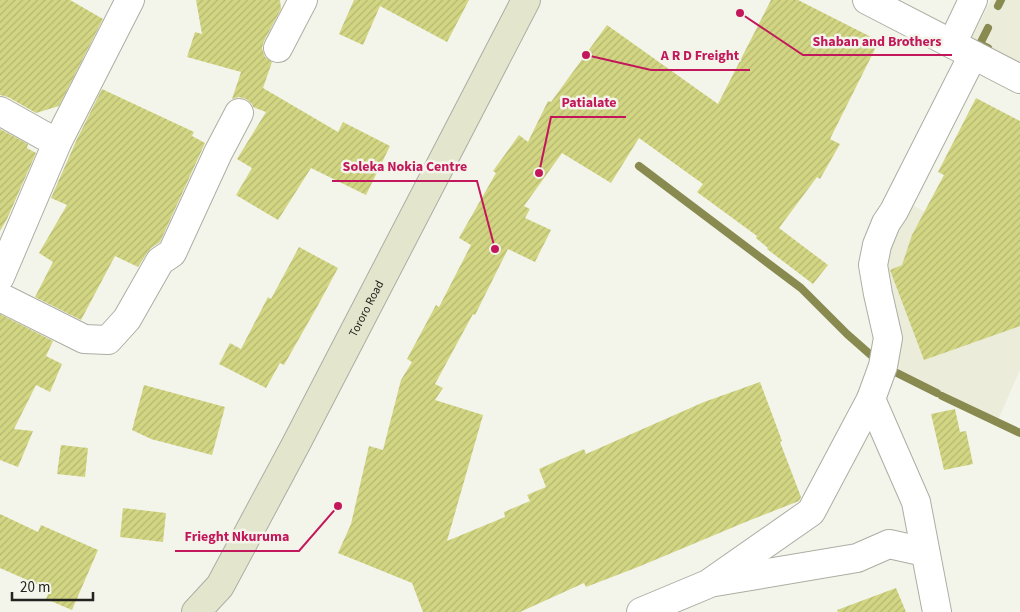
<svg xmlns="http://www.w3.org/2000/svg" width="1020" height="612" viewBox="0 0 1020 612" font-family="'Source Sans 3',sans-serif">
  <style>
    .built { fill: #ebecd9 }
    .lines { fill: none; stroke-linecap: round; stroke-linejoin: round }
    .stream { stroke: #888a50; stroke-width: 8 }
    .building { fill: url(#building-hatch) }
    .minor-casing { stroke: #acada3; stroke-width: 30 }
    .secondary-casing { stroke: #acada3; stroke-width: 30 }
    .minor { stroke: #fff; stroke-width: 28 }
    .secondary { stroke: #e4e5cd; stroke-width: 28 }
    .labels { text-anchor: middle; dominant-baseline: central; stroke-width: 5; stroke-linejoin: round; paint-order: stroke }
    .street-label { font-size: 12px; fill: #22221e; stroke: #f4f5ea }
    .leader { fill: none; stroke: #c2185b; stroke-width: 2 }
    .callout-dot { fill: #c2185b; stroke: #f4f5ea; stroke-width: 2 }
    .callout-label { font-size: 14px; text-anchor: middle; font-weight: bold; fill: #c2185b; stroke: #f4f5ea; stroke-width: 5; stroke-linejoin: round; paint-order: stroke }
  </style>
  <defs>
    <pattern id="building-hatch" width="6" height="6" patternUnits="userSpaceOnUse" patternTransform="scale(1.25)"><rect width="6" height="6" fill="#d2d683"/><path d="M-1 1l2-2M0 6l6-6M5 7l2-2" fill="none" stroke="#b4b771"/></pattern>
  </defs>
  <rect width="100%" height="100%" fill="#f4f5ea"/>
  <g class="built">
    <polygon points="991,0 1020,0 1020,65 971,39"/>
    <polygon points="910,204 1020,261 1020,370 998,420 893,371 884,261 906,210"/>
  </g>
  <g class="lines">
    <g class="stream">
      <polyline points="998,6 1001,0"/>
      <polyline points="988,48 980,44 988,28"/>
      <polyline points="639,166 801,288 847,334 872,356"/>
      <polyline points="897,373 937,393"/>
      <polyline points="942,396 1020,433"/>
    </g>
  </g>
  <g class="building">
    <polygon points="0,0 70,0 103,19 59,106 36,113 8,97 0,95"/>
    <polygon points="196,0 280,0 281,9 264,41 262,48 265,57 272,62 263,88 338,132 343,122 390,146 366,195 311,168 278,220 236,195 252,168 237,159 266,112 253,107 252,104 246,99 239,97 232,99 241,72 187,57 195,32 202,34"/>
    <polygon points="354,0 469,0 447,42 380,6 363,45 339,34"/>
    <polygon points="771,0 798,0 879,41 830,139 840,144 820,179 817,177 779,228 828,265 813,284 767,249 768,248 756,238 757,236 697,192 703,184 639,138 611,183 562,153 524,206 530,209 525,218 551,230 535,262 508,249 475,315 473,314 435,384 443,388 435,400 483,415 447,541 505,517 504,512 530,501 527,495 546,487 539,469 584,449 586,454 704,402 760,382 782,441 780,442 801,497 799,501 748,521 638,567 586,587 584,583 520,612 423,612 412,583 338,553 351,524 369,446 383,450 401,380 412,362 407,359 436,305 439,307 471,245 459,238 496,173 493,171 519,135 528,142 548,101 551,102 607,25 718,104"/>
    <polygon points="102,89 194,132 192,136 205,143 160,242 151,248 147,253 138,267 115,256 81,320 35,297 53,262 39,253 67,205 51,198 77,139"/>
    <polygon points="976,98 1020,121 1020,326 924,360 890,270 902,265 912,235 944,175 938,172"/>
    <polygon points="0,129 28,144 27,148 36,153 7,219 0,231"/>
    <polygon points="299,247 338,268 317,307 284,365 280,363 266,388 219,364 230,343 241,349 268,297 271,299"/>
    <polygon points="0,314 53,341 46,356 62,364 50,392 36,385 14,429 33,431 18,467 0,460"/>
    <polygon points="144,385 225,407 212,455 151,439 132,430"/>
    <polygon points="955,409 960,432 966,431 973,464 944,470 931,414"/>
    <polygon points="61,445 88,448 85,477 57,474"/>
    <polygon points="123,508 166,513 163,542 120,537"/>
    <polygon points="0,514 38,532 41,525 98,550 72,610 46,599 50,590 0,568"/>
    <polygon points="896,588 906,612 838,612 837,610"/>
  </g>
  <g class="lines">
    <defs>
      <g id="minor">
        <polyline points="867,0 1020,79"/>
        <polyline points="952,44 973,0"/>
        <polyline points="278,48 303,0"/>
        <polyline points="0,111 57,143"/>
        <polyline points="0,277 57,143 130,0"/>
        <polyline points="0,297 84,339 108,340 127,319 160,261 172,253 218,153 239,113"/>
        <polyline points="871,399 916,502 937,612"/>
        <polyline points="715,582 857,558 889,544 925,552"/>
        <polyline points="641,612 708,584 811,512 871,399 883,366 888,338 878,294 873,265 877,245 886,223 894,211 973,55"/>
      </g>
      <g id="secondary">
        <path id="s1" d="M196 612 220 586 296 444 526 0"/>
      </g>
    </defs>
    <use href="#minor" class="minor-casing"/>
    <use href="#secondary" class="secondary-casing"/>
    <use href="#minor" class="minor"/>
    <use href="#secondary" class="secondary"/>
  </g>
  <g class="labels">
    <g class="street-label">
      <text stroke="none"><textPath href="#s1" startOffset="349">Tororo Road</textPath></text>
    </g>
  </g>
  <path class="leader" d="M740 13L803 55H952M586 55L651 70H750M539 173L551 117H626M495 249L477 181H332M338 506L299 551H175"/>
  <g class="callout-dot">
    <circle cx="740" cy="13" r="5"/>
    <circle cx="586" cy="55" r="5"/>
    <circle cx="539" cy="173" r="5"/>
    <circle cx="495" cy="249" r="5"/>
    <circle cx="338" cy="506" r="5"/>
  </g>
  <g class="callout-label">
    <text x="877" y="46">Shaban and Brothers</text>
    <text x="700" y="60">A R D Freight</text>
    <text x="589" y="107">Patialate</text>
    <text x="405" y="171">Soleka Nokia Centre</text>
    <text x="237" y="541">Frieght Nkuruma</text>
  </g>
  <path d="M12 592v8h81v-8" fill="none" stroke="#22221e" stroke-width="2.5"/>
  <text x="20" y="592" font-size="15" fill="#22221e" stroke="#f4f5ea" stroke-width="4" paint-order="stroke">20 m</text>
</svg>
